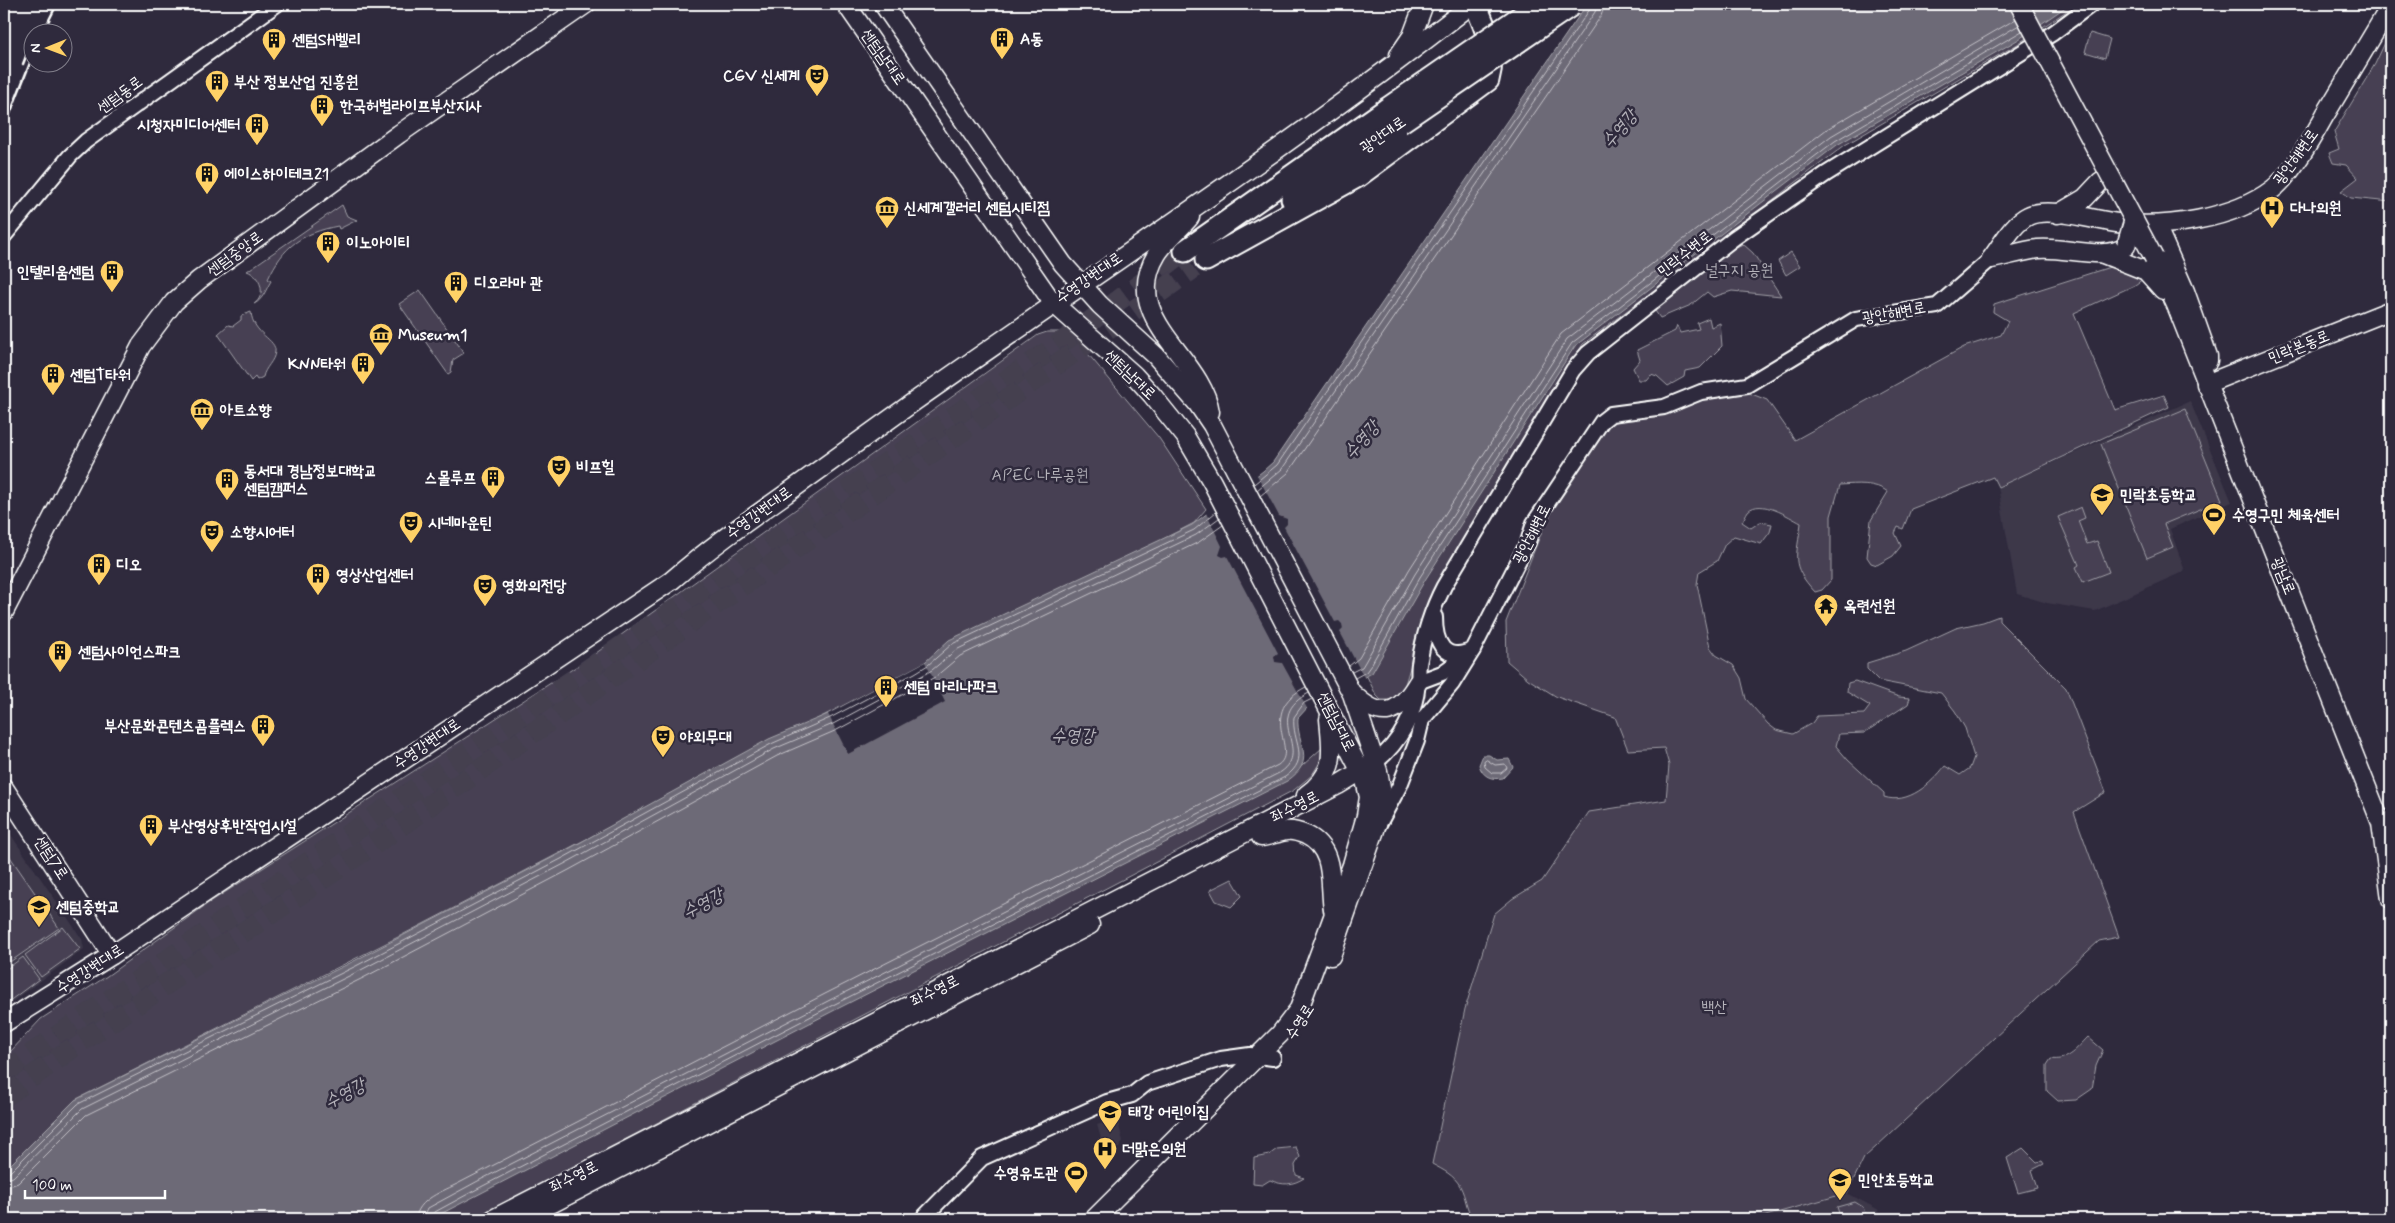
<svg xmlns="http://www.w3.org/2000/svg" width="2395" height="1223" viewBox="0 0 2395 1223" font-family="Mynerve,'Poor Story',sans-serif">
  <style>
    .built { fill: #3c3749 }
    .green { fill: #464152; stroke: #a2a0a8 }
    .water { fill: #6d6a77; stroke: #a7a6ad }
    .pier { fill: #2f2a3d }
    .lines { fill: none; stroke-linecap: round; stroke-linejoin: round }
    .shore { stroke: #c5c3c9; stroke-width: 1 }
    .highway-tunnel { stroke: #443f50; stroke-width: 21; stroke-dasharray: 21 11; stroke-linecap: butt }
    .minor-casing { stroke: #fff; stroke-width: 18 }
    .major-casing { stroke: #fff; stroke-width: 21 }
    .highway-casing { stroke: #fff; stroke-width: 25 }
    .minor { stroke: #2f2a3d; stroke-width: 14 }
    .major { stroke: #2f2a3d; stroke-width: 18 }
    .highway { stroke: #2f2a3d; stroke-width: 21 }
    .rail { stroke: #fff; stroke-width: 2.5 }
    .major-bridge-casing { stroke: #fff; stroke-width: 21; stroke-linecap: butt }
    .highway-bridge-casing { stroke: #fff; stroke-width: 25; stroke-linecap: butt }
    .major-bridge { stroke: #2f2a3d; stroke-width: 18 }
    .highway-bridge { stroke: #2f2a3d; stroke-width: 21 }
    .labels { text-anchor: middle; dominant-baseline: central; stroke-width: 5; stroke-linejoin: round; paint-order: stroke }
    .poi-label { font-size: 16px; font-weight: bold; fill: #fff; stroke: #2f2a3d; text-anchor: start }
    .street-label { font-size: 16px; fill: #fff; stroke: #2f2a3d }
    .park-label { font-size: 16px; fill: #b5b3ba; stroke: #2f2a3d }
    .water-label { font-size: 18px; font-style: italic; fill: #b6b4bb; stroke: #2f2a3d }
  </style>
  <rect width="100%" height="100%" fill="#2f2a3d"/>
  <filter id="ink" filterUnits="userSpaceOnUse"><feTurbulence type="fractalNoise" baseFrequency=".02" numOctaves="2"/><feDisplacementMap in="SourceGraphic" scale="10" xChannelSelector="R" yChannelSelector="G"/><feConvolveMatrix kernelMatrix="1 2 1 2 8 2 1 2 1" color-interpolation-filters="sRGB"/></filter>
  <g filter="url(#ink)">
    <g class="built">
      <polygon points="2190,401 2232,502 2170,529 2185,571 2095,611 2047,603 2017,594 1998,487"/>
      <polygon points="9,832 82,939 84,949 4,1008 4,836"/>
      <polygon points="1117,1118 1123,1141 1119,1148 1105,1153 1097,1125"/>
      <polygon points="1847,1193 1879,1210 1881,1219 1755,1219"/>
    </g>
    <g class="green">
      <polygon points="2045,4 2077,4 2016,45 1845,145 1583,344 1433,592 1402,694 1394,700 1381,700 1376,695 1362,666 1567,339 1700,234"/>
      <polygon points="2391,30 2391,202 2351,198 2341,191 2358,178 2346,165 2333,163 2329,153 2339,149 2334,132 2375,64"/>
      <polygon points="2090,33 2110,39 2105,58 2085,52"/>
      <path d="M342 205 347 216 357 220 339 229 338 226C302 233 283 246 268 279L271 281C266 289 263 300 254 304 267 295 261 276 247 271Z"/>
      <polygon points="1743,244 1753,253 1781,296 1732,291 1713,297 1707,292 1691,305 1660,318 1653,308 1726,252"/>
      <polygon points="1791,252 1800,266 1786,275 1778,261"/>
      <path d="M2110 267 2123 269 2143 279 2135 285 2074 313 2115 410 2164 395 2169 407 1998 487 1993 477 1911 509 1903 529 1898 527 1895 533 1901 546 1893 556 1877 565 1871 563 1867 557 1871 520 1888 492C1875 482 1856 484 1840 485L1831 516V580L1822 590 1815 592C1789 564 1797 557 1801 523 1789 517 1761 498 1748 511 1746 514 1744 519 1742 522L1751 528 1760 522 1772 524 1770 532 1761 544 1734 536 1725 544 1717 561 1699 572 1697 584 1710 647 1716 655 1733 665 1741 678 1746 699 1768 724 1776 730 1793 734 1812 723 1817 716 1864 714 1870 706 1847 692 1848 683 1855 681 1899 697 1910 698 1908 704 1864 733 1839 734 1836 746 1848 760 1884 793V797C1908 805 1931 784 1945 766L1960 775 1970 768 1974 757 1965 728 1955 711 1941 693 1879 681 1867 669V663L1906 651 1956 628 1983 622 1999 616V621L2066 688 2106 792 2074 812 2119 937 2099 941 1864 1158 1847 1193 1755 1219H1473C1466 1209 1466 1197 1460 1186 1454 1175 1443 1170 1432 1164L1465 1009 1494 914 1512 899 1542 881 1589 812 1666 800 1669 765 1664 748 1628 750 1615 717 1557 697 1528 679 1507 661 1506 622 1544 526 1589 446 1608 421 1709 395 1749 393 1767 400 1795 440 1964 347 2001 335 2008 321 1993 312 1994 304Z"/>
      <polygon points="420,290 464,353 453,360 451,372 448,374 399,304"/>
      <path d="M251 312C253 335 277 339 275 352 274 362 265 367 263 377L257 380 255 377 251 381 218 334 228 325 233 326 241 320V316Z"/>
      <polygon points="1709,318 1711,327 1720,323 1722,346 1700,368 1685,371 1684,377 1668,386 1657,376 1651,374 1646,380 1639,380 1633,368 1640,360 1637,350 1675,331 1677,326 1680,333 1699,329 1697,323"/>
      <polygon points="1047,332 1062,332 1072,335 1159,438 1206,509 1194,523 402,935 75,1100 4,1175 4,1064 10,1052 41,1019 107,976 210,902 585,661 1038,335"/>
      <polygon points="2185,409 2222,500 2164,524 2173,547 2147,558 2101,444"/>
      <polygon points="2081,507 2085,518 2078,521 2087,544 2097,541 2109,572 2083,582 2076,567 2079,565 2058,517"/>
      <polygon points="1322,748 1325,754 1312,775 1294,790 473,1219 414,1219 1294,773"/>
      <polygon points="4,848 59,928 4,966"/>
      <polygon points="1232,879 1242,896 1231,907 1216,901 1210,890"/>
      <polygon points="63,927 80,949 41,977 25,955"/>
      <polygon points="23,957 39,979 4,1005 4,971"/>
      <path d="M2088 1037 2103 1050 2096 1066 2092 1089 2076 1100 2058 1101 2047 1091V1065L2051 1059C2067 1062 2077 1048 2088 1037Z"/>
      <path d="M1296 1147 1300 1157 1295 1165 1296 1175 1304 1178C1293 1185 1283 1186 1270 1180L1262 1185 1253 1184 1254 1158 1269 1155 1277 1149Z"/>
      <polygon points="2023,1148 2037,1162 2042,1161 2044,1164 2032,1170 2038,1188 2018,1193 2007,1158"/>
      <polygon points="1855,1202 1863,1207 1867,1219 1841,1219 1837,1207"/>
    </g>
    <g class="water">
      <path d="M1587 4H2070L2019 39 1837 145 1575 346 1425 580 1372 673 1308 707 1298 718C1296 745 1318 760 1287 781L833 1011 431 1219H4V1171L75 1100 354 961 561 853 769 739 828 714 925 662 949 640 1192 525 1263 471 1273 462Z"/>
      <path d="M1483 755H1489L1497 760 1509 759 1513 767 1503 778C1491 780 1483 777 1479 765Z"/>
    </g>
    <g class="pier">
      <polygon points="1256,473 1279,516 1287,519 1287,524 1284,527 1335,622 1339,621 1342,624 1343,629 1340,632 1366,681 1308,710 1282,663 1275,662 1274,656 1278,653 1227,556 1223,557 1219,555 1222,546 1205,511"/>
      <polygon points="925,662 945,702 848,754 828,714"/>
    </g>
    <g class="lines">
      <g class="shore">
        <polyline points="1254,484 1277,465 1590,9 1591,4"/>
        <polyline points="1257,490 1282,469 1595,12 1597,4"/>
        <polyline points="1260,496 1288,473 1601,16 1605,4"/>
        <polyline points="1349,666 1359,658 1409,570 1561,334 1827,129 2016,19"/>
        <polyline points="1352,672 1362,667 1365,662 1415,574 1567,339 1831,136 2019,25"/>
        <polyline points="1355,678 1366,672 1371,665 1420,577 1572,343 1835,141 2022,31"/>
        <polygon points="1487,760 1495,765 1505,764 1507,768 1501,773 1492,773 1485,767 1484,762"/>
        <polyline points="4,1174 9,1173 78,1104 356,966 563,858 771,744 830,718 915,673 928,665 952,644 1194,530 1216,512"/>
        <polyline points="4,1180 13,1177 82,1109 359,971 566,863 774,749 833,724 918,678 932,670 956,650 1196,535 1219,518"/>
        <polyline points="4,1188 18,1183 86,1115 363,978 569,870 777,756 837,730 935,677 960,656 1199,542 1223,525"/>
        <path d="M416 1219C417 1199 444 1191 459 1183L825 994 1278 765C1300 750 1255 712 1306 687"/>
        <path d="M423 1219 428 1208 478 1181 828 1001 1281 772C1313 750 1261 717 1309 693"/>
        <path d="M430 1219 433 1213 481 1187 831 1006 1285 777C1312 758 1291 742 1294 717L1304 703 1312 699"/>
      </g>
      <g class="highway-tunnel">
        <polyline points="4,1073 1072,335 1185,251"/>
        <polyline points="4,1097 79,1043 383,838 1194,268"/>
      </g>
      <defs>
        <g id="minor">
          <polyline points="4,236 70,156 86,141 277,4"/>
          <path d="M1435 617C1435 643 1444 663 1473 650"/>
          <polyline points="1418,682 1442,673 1467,655"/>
          <path d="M1376 762C1401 741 1415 716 1418 683 1419 677 1418 670 1419 664 1423 638 1432 609 1444 586L1573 370 1588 353 1734 238 1826 174 2053 33 2092 4"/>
          <polyline points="1378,826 1400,785 1417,741 1422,720 1452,684 1473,650 1528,542 1534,523 1602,421 1611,414 1664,407 1701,392 1747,385 1856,319 1937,306 1991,259"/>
          <polyline points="922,1219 982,1158 1107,1102 1132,1095 1147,1083 1221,1059 1250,1055 1273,1058"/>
        </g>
        <g id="major">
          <polyline points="846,4 1053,303 1134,375 1152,395 1185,436 1212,482 1365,780 1369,797 1366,816 1352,865 1299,1009 1280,1034 1094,1219"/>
          <polyline points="883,4 1063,264 1100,305 1156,356 1197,403 1212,425 1352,694 1378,771 1381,788 1379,813 1375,830 1331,956"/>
          <polyline points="1399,55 1412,36 1424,4"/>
          <polyline points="2058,214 2085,198 2101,181"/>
          <path d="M1190 217C1180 229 1165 241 1157 254 1118 318 1202 356 1210 412"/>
          <polyline points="2156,225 2185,291 2208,356 2208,361"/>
          <polyline points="2103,254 2146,271 2163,290"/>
          <polyline points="2154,258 2176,305 2381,823 2391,899"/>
          <path d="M1991 259C2001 246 2013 223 2028 216 2047 206 2095 220 2117 223 2165 229 2234 219 2273 189 2291 175 2314 135 2325 115 2347 78 2369 41 2391 5"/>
          <path d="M1991 259C2007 256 2022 251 2038 249 2064 246 2106 262 2126 246"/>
          <polyline points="2206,384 2391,310"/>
          <polyline points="4,612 141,346 174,302 199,280 399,134 586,4"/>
          <path d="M1353 694C1382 722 1399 714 1418 682"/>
          <polyline points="4,788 112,955"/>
          <path d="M1306 795C1337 773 1332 753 1329 719"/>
          <path d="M1261 837C1270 836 1278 832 1287 831 1293 830 1301 833 1306 835 1336 849 1329 883 1333 910"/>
          <path d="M4 1023 112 955 671 581C709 548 749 520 790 491 832 461 873 431 915 401 1101 270 1293 145 1472 4"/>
          <polyline points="493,1219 1338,785 1371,765"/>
          <polyline points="522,1219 1090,925"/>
        </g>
        <g id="highway">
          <polyline points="1292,199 1399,123"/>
          <polyline points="1185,251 1387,109"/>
          <path d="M1206 260 1358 176 1488 80C1496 52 1487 30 1475 4"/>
        </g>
      </defs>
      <use href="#minor" class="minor-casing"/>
      <use href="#major" class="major-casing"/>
      <use href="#highway" class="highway-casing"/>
      <use href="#minor" class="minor"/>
      <use href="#major" class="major"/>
      <use href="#highway" class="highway"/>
      <g class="rail">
        <polyline points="43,32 57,4"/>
        <polyline points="23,64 32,41"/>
        <polyline points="4,129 32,58"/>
      </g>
      <defs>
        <g id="major-bridge">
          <polyline points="2019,4 2154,258"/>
          <polyline points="2126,246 2134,219"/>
        </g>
        <g id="highway-bridge">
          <polyline points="1387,109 1539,4"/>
          <polyline points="1399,123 1573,4"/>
        </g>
      </defs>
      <use href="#major-bridge" class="major-bridge-casing"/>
      <use href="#highway-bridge" class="highway-bridge-casing"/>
      <use href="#major-bridge" class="major-bridge"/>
      <use href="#highway-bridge" class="highway-bridge"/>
    </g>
  </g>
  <defs>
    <symbol id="building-pin" viewBox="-11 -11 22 30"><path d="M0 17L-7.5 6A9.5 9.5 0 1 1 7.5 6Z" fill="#ffd166" stroke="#2f2a3d"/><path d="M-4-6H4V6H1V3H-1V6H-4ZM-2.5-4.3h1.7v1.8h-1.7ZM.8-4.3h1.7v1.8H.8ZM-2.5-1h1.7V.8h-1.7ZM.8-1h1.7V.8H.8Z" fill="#111"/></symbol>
    <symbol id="theatre-pin" viewBox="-11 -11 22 30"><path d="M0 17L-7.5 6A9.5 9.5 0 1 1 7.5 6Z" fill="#ffd166" stroke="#2f2a3d"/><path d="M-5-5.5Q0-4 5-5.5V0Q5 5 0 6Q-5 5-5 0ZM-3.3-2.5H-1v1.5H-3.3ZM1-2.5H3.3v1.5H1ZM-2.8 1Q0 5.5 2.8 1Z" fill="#111"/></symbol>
    <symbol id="museum-pin" viewBox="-11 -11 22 30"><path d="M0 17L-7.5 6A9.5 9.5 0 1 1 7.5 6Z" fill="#ffd166" stroke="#2f2a3d"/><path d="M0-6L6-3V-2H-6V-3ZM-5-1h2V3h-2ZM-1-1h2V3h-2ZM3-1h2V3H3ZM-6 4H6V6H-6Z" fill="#111"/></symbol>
    <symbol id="hospital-pin" viewBox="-11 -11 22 30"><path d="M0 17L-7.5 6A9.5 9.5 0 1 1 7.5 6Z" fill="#ffd166" stroke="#2f2a3d"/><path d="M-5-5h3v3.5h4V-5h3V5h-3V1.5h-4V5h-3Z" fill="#111"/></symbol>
    <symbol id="school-pin" viewBox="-11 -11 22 30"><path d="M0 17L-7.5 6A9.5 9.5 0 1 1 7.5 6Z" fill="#ffd166" stroke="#2f2a3d"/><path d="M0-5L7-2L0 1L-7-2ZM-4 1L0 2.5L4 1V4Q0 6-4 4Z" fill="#111"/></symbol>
    <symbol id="stadium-pin" viewBox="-11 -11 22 30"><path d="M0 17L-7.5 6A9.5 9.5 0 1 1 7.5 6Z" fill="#ffd166" stroke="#2f2a3d"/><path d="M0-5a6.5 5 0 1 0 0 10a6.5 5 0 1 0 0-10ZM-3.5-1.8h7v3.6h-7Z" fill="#111"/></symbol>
    <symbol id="temple-pin" viewBox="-11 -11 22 30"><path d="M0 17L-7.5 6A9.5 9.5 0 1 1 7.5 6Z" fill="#ffd166" stroke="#2f2a3d"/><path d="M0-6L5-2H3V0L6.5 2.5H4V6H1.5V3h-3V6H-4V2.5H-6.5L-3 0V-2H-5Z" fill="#111"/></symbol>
  </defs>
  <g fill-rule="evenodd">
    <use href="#building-pin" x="988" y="25" width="28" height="38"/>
    <use href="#building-pin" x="260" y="26" width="28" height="38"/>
    <use href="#theatre-pin" x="803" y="62" width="28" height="38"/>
    <use href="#building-pin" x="203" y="68" width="28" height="38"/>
    <use href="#building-pin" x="308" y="92" width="28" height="38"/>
    <use href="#building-pin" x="243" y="111" width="28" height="38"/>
    <use href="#building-pin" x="193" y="160" width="28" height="38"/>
    <use href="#museum-pin" x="873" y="194" width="28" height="38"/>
    <use href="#hospital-pin" x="2258" y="194" width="28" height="38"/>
    <use href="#building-pin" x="314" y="229" width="28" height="38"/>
    <use href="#building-pin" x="98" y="258" width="28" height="38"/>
    <use href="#building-pin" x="442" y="269" width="28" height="38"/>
    <use href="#museum-pin" x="367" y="321" width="28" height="38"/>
    <use href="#building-pin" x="349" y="350" width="28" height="38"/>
    <use href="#building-pin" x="39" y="361" width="28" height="38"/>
    <use href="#museum-pin" x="188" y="396" width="28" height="38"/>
    <use href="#theatre-pin" x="545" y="453" width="28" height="38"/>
    <use href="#building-pin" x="479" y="464" width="28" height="38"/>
    <use href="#building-pin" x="213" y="466" width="28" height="38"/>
    <use href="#school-pin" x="2088" y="481" width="28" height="38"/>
    <use href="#stadium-pin" x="2200" y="501" width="28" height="38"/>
    <use href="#theatre-pin" x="397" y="509" width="28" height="38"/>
    <use href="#theatre-pin" x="198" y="518" width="28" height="38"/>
    <use href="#building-pin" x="85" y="551" width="28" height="38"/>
    <use href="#building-pin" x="304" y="561" width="28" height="38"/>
    <use href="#theatre-pin" x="471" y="572" width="28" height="38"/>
    <use href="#temple-pin" x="1812" y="592" width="28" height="38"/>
    <use href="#building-pin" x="46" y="638" width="28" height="38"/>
    <use href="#building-pin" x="872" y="673" width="28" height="38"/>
    <use href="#building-pin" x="249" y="712" width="28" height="38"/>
    <use href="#theatre-pin" x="649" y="723" width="28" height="38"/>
    <use href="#building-pin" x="137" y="812" width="28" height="38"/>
    <use href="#school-pin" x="25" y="893" width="28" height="38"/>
    <use href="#school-pin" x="1096" y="1098" width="28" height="38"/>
    <use href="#hospital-pin" x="1091" y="1135" width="28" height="38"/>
    <use href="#stadium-pin" x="1062" y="1159" width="28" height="38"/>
    <use href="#school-pin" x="1826" y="1166" width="28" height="38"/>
  </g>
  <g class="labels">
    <g class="poi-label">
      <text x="1020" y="39">A동</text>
      <text x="292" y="40">센텀SH벨리</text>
      <text x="800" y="76" text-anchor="end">CGV 신세계</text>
      <text x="234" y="82">부산 정보산업 진흥원</text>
      <text x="340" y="106">한국허벌라이프부산지사</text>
      <text x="240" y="125" text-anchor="end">시청자미디어센터</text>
      <text x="224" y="174">에이스하이테크21</text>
      <text x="904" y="208">신세계갤러리 센텀시티점</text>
      <text x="2290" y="208">다나의원</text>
      <text x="346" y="243">이노아이티</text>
      <text x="94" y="272" text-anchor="end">인텔리움센텀</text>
      <text x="474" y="283">디오라마 관</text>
      <text x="398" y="335">Museum1</text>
      <text x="346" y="364" text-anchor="end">KNN타워</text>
      <text x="70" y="375">센텀T타워</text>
      <text x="220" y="410">아트소향</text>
      <text x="576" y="467">비프힐</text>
      <text x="244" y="471">동서대 경남정보대학교<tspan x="244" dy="18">센텀캠퍼스</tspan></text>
      <text x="476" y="478" text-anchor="end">스몰루프</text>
      <text x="2120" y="495">민락초등학교</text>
      <text x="2232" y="515">수영구민 체육센터</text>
      <text x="428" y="523">시네마운틴</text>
      <text x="230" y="532">소향시어터</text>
      <text x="116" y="565">디오</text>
      <text x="336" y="575">영상산업센터</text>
      <text x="502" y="586">영화의전당</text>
      <text x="1844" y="606">옥련선원</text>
      <text x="78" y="652">센텀사이언스파크</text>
      <text x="904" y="687">센텀 마리나파크</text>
      <text x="246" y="726" text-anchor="end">부산문화콘텐츠콤플렉스</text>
      <text x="680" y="737">야외무대</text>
      <text x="168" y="826">부산영상후반작업시설</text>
      <text x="56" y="907">센텀중학교</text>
      <text x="1128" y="1112">태강 어린이집</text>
      <text x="1122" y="1149">더맑은의원</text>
      <text x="1058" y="1173" text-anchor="end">수영유도관</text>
      <text x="1858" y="1180">민안초등학교</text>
    </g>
    <g class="street-label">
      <text transform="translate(883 57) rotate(55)">센텀남대로</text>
      <text transform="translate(120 95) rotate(-36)">센텀동로</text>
      <text transform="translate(1383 135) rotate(-35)">광안대로</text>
      <text transform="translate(2296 157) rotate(-54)">광안해변로</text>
      <text transform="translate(235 254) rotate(-36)">센텀중앙로</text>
      <text transform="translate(1685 254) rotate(-38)">민락수변로</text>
      <text transform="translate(1089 278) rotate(-35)">수영강변대로</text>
      <text transform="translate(1894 313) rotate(-10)">광안해변로</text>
      <text transform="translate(2299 347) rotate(-22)">민락본동로</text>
      <text transform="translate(1130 375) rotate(44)">센텀남대로</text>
      <text transform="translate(759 513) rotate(-36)">수영강변대로</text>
      <text transform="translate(1532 534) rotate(-63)">광안해변로</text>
      <text transform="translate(2283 576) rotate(68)">광남로</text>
      <text transform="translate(1336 722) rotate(63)">센텀남대로</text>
      <text transform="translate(427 744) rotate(-34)">수영강변대로</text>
      <text transform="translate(1295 807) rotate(-27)">좌수영로</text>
      <text transform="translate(51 858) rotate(57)">센텀7로</text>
      <text transform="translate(90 969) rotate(-33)">수영강변대로</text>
      <text transform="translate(935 991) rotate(-27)">좌수영로</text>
      <text transform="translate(1300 1022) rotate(-57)">수영로</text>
      <text transform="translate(574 1177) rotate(-27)">좌수영로</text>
    </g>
    <g class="park-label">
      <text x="1739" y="270">널구지 공원</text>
      <text x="1040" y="475">APEC 나루공원</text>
      <text x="1714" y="1007">백산</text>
    </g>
    <g class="water-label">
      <text transform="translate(1620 129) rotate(-50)">수영강</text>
      <text transform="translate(1362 440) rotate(-49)">수영강</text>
      <text x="1073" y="736">수영강</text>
      <text transform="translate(703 904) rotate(-28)">수영강</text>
      <text transform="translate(345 1094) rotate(-28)">수영강</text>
    </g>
  </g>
  <rect width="2395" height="1223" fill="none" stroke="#2f2a3d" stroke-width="20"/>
  <rect x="10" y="10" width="2375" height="1203" fill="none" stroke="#fff" stroke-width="2" filter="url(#ink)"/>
  <g transform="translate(48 48) rotate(269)"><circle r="24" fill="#2f2a3d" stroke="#827f8b"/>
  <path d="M0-4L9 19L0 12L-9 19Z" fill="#ffd166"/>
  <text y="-8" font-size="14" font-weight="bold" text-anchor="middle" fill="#ffffff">N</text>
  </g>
  <path d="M25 1190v8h140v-8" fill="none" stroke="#ffffff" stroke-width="2.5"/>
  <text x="32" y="1190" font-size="15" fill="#ffffff" stroke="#2f2a3d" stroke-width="4" paint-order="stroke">100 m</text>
</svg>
